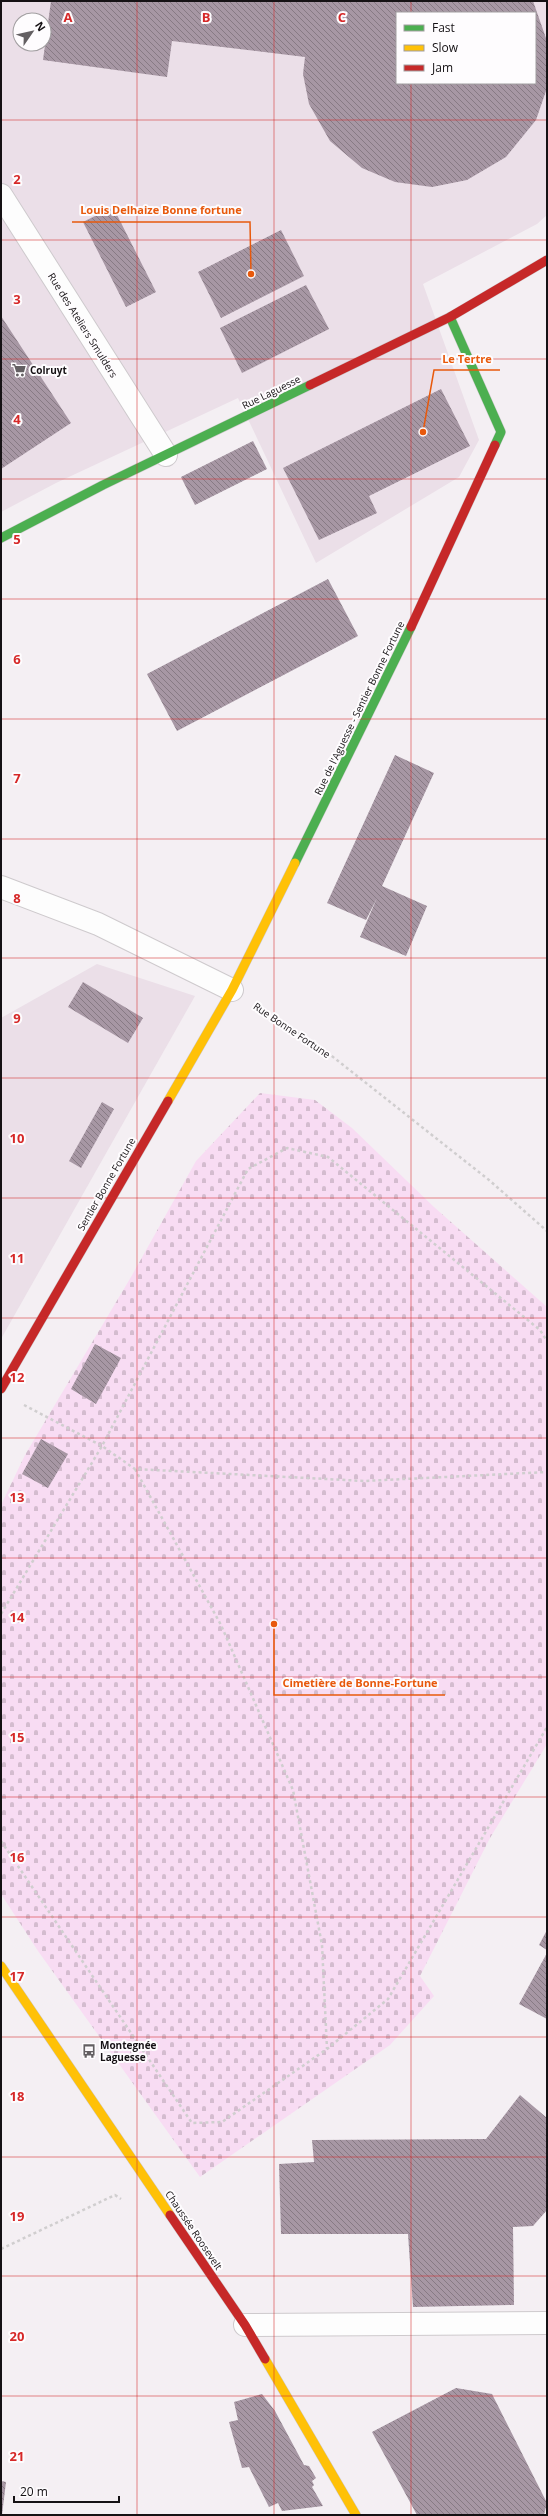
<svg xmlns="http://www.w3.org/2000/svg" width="548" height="2516" viewBox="0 0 548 2516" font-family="'Open Sans',sans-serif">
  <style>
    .built { fill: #ebdfe8; fill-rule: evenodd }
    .cemetery { fill: url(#cemetery-stones) }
    .building { fill: url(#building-back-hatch); fill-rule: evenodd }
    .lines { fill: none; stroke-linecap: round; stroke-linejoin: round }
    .street-casing { stroke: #cecacd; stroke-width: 24 }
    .fast-casing { stroke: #cecacd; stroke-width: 10 }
    .slow-casing { stroke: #cecacd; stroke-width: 10 }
    .jam-casing { stroke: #cecacd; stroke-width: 10 }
    .path { stroke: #d0cecf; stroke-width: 2.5; stroke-dasharray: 3 3; stroke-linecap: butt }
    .street { stroke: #fdfdfd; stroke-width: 22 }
    .fast { stroke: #4caf50; stroke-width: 9 }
    .slow { stroke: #ffc107; stroke-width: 9 }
    .jam { stroke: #c62828; stroke-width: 9 }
    .grid { fill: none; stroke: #d62828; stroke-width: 1; stroke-opacity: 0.55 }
    .labels { text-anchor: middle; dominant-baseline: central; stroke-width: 4; stroke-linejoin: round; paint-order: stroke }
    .street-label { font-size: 10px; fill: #151114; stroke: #fefcfe }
    .poi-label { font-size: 10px; font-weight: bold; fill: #151114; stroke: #fefcfe; text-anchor: start }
    .grid-label { font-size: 13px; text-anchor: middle; font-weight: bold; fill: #d62828; stroke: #fefcfe; stroke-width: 4; stroke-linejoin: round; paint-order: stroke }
    .leader { fill: none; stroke: #e8590c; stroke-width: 1.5 }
    .callout-dot { fill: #e8590c; stroke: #fefcfe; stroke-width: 1.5 }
    .callout-label { font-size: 11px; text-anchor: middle; font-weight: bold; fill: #e8590c; stroke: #fefcfe; stroke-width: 4; stroke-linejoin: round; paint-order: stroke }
  </style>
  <defs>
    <pattern id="cemetery-stones" width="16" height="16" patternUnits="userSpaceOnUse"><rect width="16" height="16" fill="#f8dcf3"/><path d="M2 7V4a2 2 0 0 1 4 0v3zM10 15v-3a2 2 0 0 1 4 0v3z" fill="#d4bccf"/></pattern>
    <pattern id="building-back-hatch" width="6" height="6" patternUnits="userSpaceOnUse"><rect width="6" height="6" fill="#a797a4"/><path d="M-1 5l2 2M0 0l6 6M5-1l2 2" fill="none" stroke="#877a84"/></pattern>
  </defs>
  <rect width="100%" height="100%" fill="#f4eff3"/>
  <g class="built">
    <path d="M1 1H547V215L537 224 423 284 479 440 459 477 316 563 238 398 56 483 1 512ZM397 13H535V83H397ZM20 20H44V44H20Z"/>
    <polygon points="97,964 195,996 1,1339 1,1018"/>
  </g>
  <polygon class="cemetery" points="260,1093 315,1100 352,1128 434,1207 547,1307 547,1744 490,1838 420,1976 434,1996 390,2045 200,2177 38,1951 1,1894 1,1505 25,1455 131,1277 196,1161"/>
  <g class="building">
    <path d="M51 1H533L547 41V88L536 120 506 157 467 180 432 187 395 182 362 168 330 141 309 104 303 74 305 57 172 41 167 77 43 60ZM397 13H535V83H397Z"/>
    <polygon points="113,207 156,292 126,307 83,222"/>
    <polygon points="281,230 304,276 221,318 198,272"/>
    <polygon points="306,285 329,329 242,373 220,328"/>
    <polygon points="1,316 71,423 1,469"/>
    <polygon points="441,389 470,446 369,496 377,513 319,540 283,468"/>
    <polygon points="253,441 267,469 195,505 181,477"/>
    <polygon points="328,579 358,636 177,731 147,674"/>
    <polygon points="395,755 434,773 382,886 427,906 406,956 360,937 377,898 366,920 327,903"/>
    <polygon points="83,982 143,1018 128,1043 68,1007"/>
    <polygon points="102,1102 114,1109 81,1168 69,1161"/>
    <polygon points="95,1344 121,1358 96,1404 71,1389"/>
    <polygon points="41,1439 68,1454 48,1488 22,1474"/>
    <polygon points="547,1930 547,1950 539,1945"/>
    <polygon points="547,1953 547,2019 519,2004"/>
    <polygon points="520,2095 547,2118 547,2210 533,2226 513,2227 514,2305 413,2307 408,2234 281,2234 279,2164 314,2162 312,2140 486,2139"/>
    <polygon points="456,2388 492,2394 547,2503 544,2515 417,2515 372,2432"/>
    <polygon points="262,2394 275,2411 304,2465 309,2466 316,2478 312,2481 314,2485 312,2487 323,2506 282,2511 278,2503 269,2507 249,2467 242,2468 229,2422 238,2420 234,2402"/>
    <polygon points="1,2481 6,2482 2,2515 1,2515"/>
  </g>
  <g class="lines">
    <defs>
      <g id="street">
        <polyline points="1,195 166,455"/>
        <polyline points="1,887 98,924 232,990"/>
        <polyline points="245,2325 547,2323"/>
      </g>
      <g id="fast">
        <polyline points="450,317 501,432 495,445"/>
        <polyline points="1,538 103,485 310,385"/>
        <polyline points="295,863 411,627"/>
      </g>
      <g id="slow">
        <polyline points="168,1101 232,990 295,863"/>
        <polyline points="1,1966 170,2215"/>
        <polyline points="265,2359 356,2515"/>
      </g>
      <g id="jam">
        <polyline points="310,385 450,317 547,260"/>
        <polyline points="411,627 495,445"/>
        <polyline points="1,1389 168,1101"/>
        <polyline points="170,2215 245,2325 265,2359"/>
      </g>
    </defs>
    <use href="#street" class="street-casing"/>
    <use href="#fast" class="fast-casing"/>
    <use href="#slow" class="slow-casing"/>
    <use href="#jam" class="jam-casing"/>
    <g class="path">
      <polyline points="257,1006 328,1053 489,1180 547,1231"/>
      <polyline points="24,1405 102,1446 135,1469 364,1481 547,1472"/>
      <polyline points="135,1469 221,1625 293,1790 322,1945 327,2049"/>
      <polyline points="1,1614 102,1446 248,1169 287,1148 328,1157 540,1330 547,1341"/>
      <polyline points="1,1841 192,2123 222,2122 327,2049 388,1999 547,1727"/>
      <polyline points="1,2249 115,2195 121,2199"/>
    </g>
    <use href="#street" class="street"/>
    <use href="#fast" class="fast"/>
    <use href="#slow" class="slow"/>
    <use href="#jam" class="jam"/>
  </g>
  <path class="grid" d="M137 1V2515M274 1V2515M411 1V13M411 83V2515M1 120H547M1 240H547M1 359H547M1 479H547M1 599H547M1 719H547M1 839H547M1 958H547M1 1078H547M1 1198H547M1 1318H547M1 1438H547M1 1558H547M1 1677H547M1 1797H547M1 1917H547M1 2037H547M1 2157H547M1 2276H547M1 2396H547"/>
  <defs>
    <symbol id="supermarket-bare" viewBox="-9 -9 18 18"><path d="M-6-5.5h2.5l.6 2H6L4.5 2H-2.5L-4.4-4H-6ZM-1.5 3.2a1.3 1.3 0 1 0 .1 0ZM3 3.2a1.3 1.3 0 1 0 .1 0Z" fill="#635f62" stroke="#fefcfe" stroke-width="2.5" paint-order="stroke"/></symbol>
    <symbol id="bus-bare" viewBox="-9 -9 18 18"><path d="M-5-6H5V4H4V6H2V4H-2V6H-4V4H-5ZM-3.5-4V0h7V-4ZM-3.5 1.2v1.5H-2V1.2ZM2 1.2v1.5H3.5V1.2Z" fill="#635f62" stroke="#fefcfe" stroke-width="2.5" paint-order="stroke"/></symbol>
  </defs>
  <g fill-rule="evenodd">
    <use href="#supermarket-bare" x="9" y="360" width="20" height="20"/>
    <use href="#bus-bare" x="79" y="2041" width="20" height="20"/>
  </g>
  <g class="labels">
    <g class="street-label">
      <text transform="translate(83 325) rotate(58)">Rue des Ateliers Smulders</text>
      <text transform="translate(271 392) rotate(-26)">Rue Laguesse</text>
      <text transform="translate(359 708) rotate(-64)">Rue de l'Aguesse - Sentier Bonne Fortune</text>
      <text transform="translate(292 1030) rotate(34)">Rue Bonne Fortune</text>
      <text transform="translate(106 1184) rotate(-60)">Sentier Bonne Fortune</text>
      <text transform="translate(194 2230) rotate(56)">Chaussée Roosevelt</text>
    </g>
    <g class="poi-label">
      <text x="30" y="370">Colruyt</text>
      <text x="100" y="2045">Montegnée<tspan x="100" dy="12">Laguesse</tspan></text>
    </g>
  </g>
  <g class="grid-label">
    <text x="68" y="22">A</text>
    <text x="206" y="22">B</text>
    <text x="342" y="22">C</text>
    <text x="17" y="184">2</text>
    <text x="17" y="304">3</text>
    <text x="17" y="424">4</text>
    <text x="17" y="544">5</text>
    <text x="17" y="664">6</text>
    <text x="17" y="783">7</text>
    <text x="17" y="903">8</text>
    <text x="17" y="1023">9</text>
    <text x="17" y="1143">10</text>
    <text x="17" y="1263">11</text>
    <text x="17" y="1382">12</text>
    <text x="17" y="1502">13</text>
    <text x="17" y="1622">14</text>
    <text x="17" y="1742">15</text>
    <text x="17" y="1862">16</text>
    <text x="17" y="1981">17</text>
    <text x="17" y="2101">18</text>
    <text x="17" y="2221">19</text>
    <text x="17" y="2341">20</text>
    <text x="17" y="2461">21</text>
  </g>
  <path class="leader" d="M251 274L250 222H72M423 432L434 370H500M274 1624L274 1695H445"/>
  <g class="callout-dot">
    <circle cx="251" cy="274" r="4"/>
    <circle cx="423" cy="432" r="4"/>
    <circle cx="274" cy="1624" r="4"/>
  </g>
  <g class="callout-label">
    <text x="161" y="214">Louis Delhaize Bonne fortune</text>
    <text x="467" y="363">Le Tertre</text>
    <text x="360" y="1687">Cimetière de Bonne-Fortune</text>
  </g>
  <rect width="548" height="2516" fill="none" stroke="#151114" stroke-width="4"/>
  <rect x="396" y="12" width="140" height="72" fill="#fefcfe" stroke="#a19ea0"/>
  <rect x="404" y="25" width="20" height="6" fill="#4caf50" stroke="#a19ea0"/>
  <text x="432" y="32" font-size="12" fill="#151114">Fast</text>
  <rect x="404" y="45" width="20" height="6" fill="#ffc107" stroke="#a19ea0"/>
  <text x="432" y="52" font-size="12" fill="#151114">Slow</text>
  <rect x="404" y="65" width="20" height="6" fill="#c62828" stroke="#a19ea0"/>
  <text x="432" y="72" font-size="12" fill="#151114">Jam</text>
  <g transform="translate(32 32) rotate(56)"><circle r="19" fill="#fefcfe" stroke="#a19ea0"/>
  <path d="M0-3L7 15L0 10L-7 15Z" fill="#635f62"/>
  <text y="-6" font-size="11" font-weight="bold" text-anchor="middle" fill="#151114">N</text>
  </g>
  <path d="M14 2496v6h105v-6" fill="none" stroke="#151114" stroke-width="2"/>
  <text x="20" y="2496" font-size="12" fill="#151114" stroke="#fefcfe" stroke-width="3" paint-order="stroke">20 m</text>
</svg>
